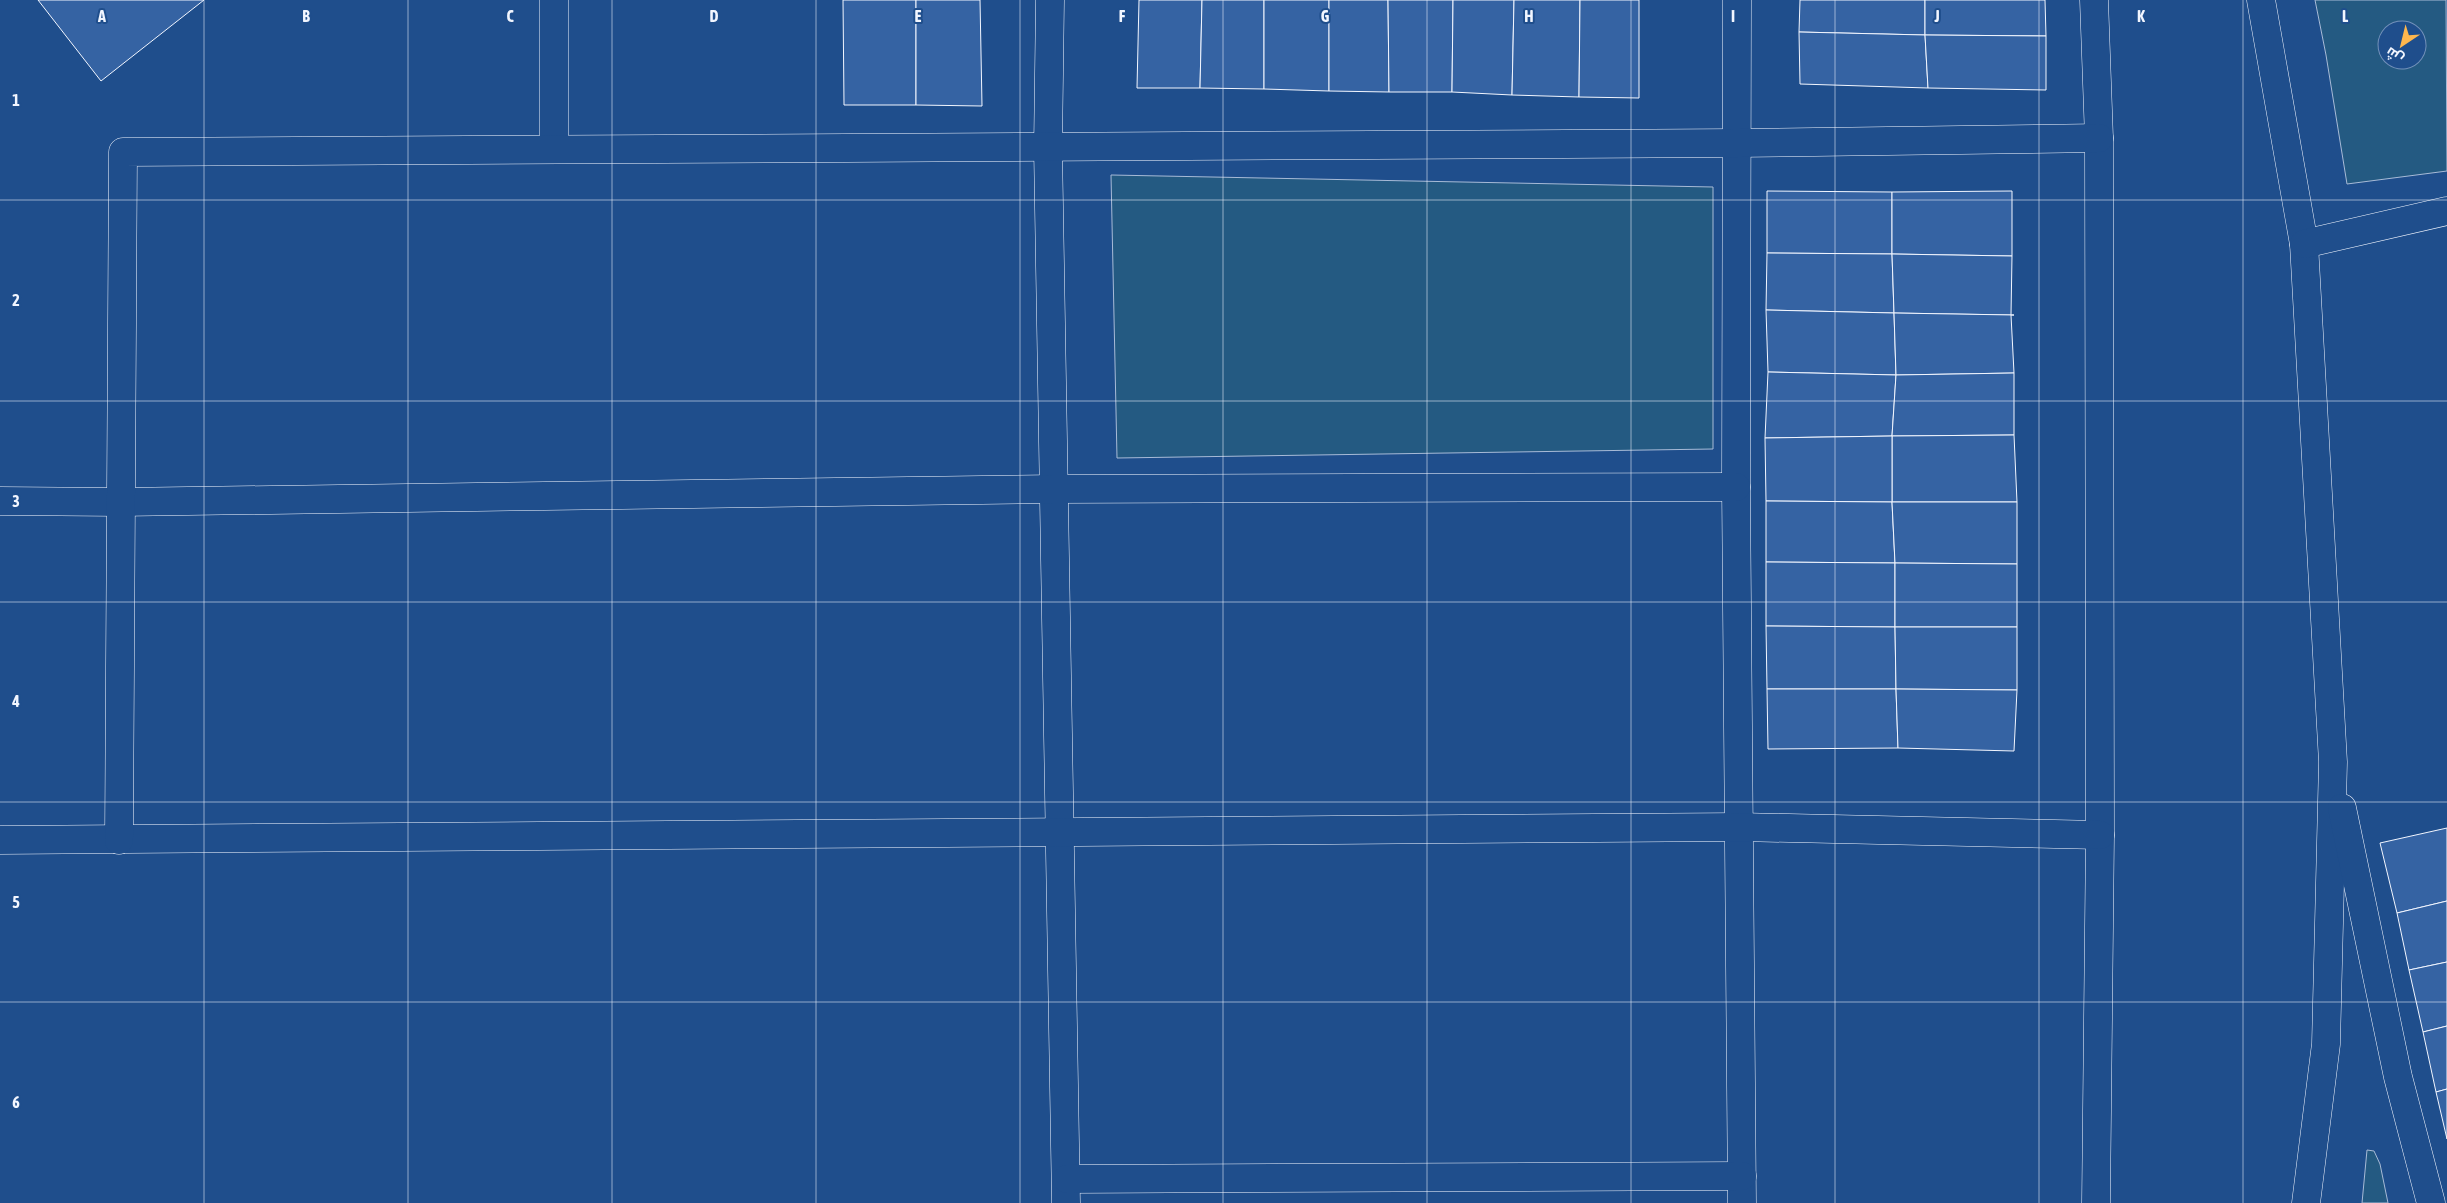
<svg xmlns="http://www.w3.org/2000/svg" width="2447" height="1203" viewBox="0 0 2447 1203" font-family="'Asap Condensed',Cairo,sans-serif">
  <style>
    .green { fill: #245a82; stroke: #a8bbd7; fill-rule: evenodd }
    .building { fill: #3563a3; stroke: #f2f6ff }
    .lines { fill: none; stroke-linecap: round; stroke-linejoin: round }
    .street-casing { stroke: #f2f6ff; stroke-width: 29 }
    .street { stroke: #1f4e8c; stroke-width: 28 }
    .grid { fill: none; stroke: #f2f6ff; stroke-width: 1; stroke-opacity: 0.55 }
    .grid-label { font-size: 16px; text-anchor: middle; font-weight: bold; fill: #f2f6ff; stroke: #1f4e8c; stroke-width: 4; stroke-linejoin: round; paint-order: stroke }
  </style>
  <rect width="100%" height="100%" fill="#1f4e8c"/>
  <g class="green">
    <path d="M2315 0H2446L2447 171 2347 184 2326 55ZM2387 30H2417V60H2387Z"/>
    <polygon points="1111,175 1713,187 1713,449 1117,458"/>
    <polygon points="2367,1150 2374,1151 2380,1164 2388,1203 2362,1203"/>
  </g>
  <g class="building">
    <polygon points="38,0 204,0 101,81"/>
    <polygon points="843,0 916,0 916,105 844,105"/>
    <polygon points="916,0 980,0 982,106 916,105"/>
    <polygon points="1139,0 1202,0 1200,88 1137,88"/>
    <polygon points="1202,0 1264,0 1264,89 1200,88"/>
    <polygon points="1264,0 1329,0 1329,91 1264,89"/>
    <polygon points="1329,0 1388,0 1389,92 1329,91"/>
    <polygon points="1388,0 1453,0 1452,92 1389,92"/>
    <polygon points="1453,0 1514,0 1512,95 1452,92"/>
    <polygon points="1514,0 1580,0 1579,97 1512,95"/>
    <polygon points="1580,0 1639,0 1639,98 1579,97"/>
    <polygon points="1800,0 1925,0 1925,35 1799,32"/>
    <polygon points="1925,0 2045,0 2046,36 1925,35"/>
    <polygon points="1799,32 1925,35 1928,88 1800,84"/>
    <polygon points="1925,35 2046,36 2046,90 1928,88"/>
    <polygon points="1767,191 1892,192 1892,254 1767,253"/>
    <polygon points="2012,191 2012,256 1892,254 1892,192"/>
    <polygon points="1767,253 1892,254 1894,313 1766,310"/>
    <polygon points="1892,254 2012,256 2011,315 1894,313"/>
    <polygon points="1766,310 1894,313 1896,375 1768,372"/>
    <polygon points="1894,313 2014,315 2011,315 2014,373 1896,375"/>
    <polygon points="1768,372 1896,375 1892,436 1765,438"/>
    <polygon points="2014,373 2014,435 1892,436 1896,375"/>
    <polygon points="2014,435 2017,502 1892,502 1892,436"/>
    <polygon points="1892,436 1892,502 1766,501 1765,438"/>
    <polygon points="1766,501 1892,502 1895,563 1766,562"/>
    <polygon points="1892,502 2017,502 2017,564 1895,563"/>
    <polygon points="1766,562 1895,563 1895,627 1766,626"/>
    <polygon points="1895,563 2017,564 2017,627 1895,627"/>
    <polygon points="1766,626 1895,627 1896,689 1767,689"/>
    <polygon points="1895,627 2017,627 2017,690 1896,689"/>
    <polygon points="1767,689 1896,689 1898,748 1768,749"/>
    <polygon points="1896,689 2017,690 2014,751 1898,748"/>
    <polygon points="2447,828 2447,901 2397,913 2380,843"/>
    <polygon points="2447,901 2447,962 2409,970 2397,913"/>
    <polygon points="2447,962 2447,1026 2423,1032 2409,970"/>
    <polygon points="2447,1026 2447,1089 2436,1092 2423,1032"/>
    <polygon points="2447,1089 2447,1139 2436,1092"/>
  </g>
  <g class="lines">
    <defs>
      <g id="street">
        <polyline points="1050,0 1048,148 1066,1203"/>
        <polyline points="1737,0 1736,487 1742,1203"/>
        <polyline points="2094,0 2099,138 2100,835 2096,1203"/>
        <polyline points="2261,0 2304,244 2333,762 2326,1044 2306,1203"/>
        <polyline points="554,149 554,0"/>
        <polyline points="2304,244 2447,211"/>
        <polyline points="0,501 120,502 1055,489 1736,487"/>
        <polyline points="2342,808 2398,1077 2431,1203"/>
        <polyline points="0,840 1740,827 2100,835"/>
        <polyline points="119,840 123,152 1738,143 2099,138"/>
        <polyline points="1067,1179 1742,1176"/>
      </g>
    </defs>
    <use href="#street" class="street-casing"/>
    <use href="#street" class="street"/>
  </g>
  <path class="grid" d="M204 0V1203M408 0V1203M612 0V1203M816 0V1203M1020 0V1203M1223 0V1203M1427 0V1203M1631 0V1203M1835 0V1203M2039 0V1203M2243 0V1203M0 200H2447M0 401H2447M0 602H2447M0 802H2447M0 1002H2447"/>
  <g class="grid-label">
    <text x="102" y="22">A</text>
    <text x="306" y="22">B</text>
    <text x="510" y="22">C</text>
    <text x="714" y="22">D</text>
    <text x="918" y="22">E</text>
    <text x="1122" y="22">F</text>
    <text x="1325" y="22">G</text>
    <text x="1529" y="22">H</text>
    <text x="1733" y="22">I</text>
    <text x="1937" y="22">J</text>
    <text x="2141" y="22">K</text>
    <text x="2345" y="22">L</text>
    <text x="16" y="106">1</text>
    <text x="16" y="306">2</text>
    <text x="16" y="507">3</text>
    <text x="16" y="707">4</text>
    <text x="16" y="908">5</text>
    <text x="16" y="1108">6</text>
  </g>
  <g transform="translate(2402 45) rotate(215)"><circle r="24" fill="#1f4e8c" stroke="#7391ba"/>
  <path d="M0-4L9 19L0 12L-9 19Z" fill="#ffb74d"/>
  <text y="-8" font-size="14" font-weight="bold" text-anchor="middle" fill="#f2f6ff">ش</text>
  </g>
</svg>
